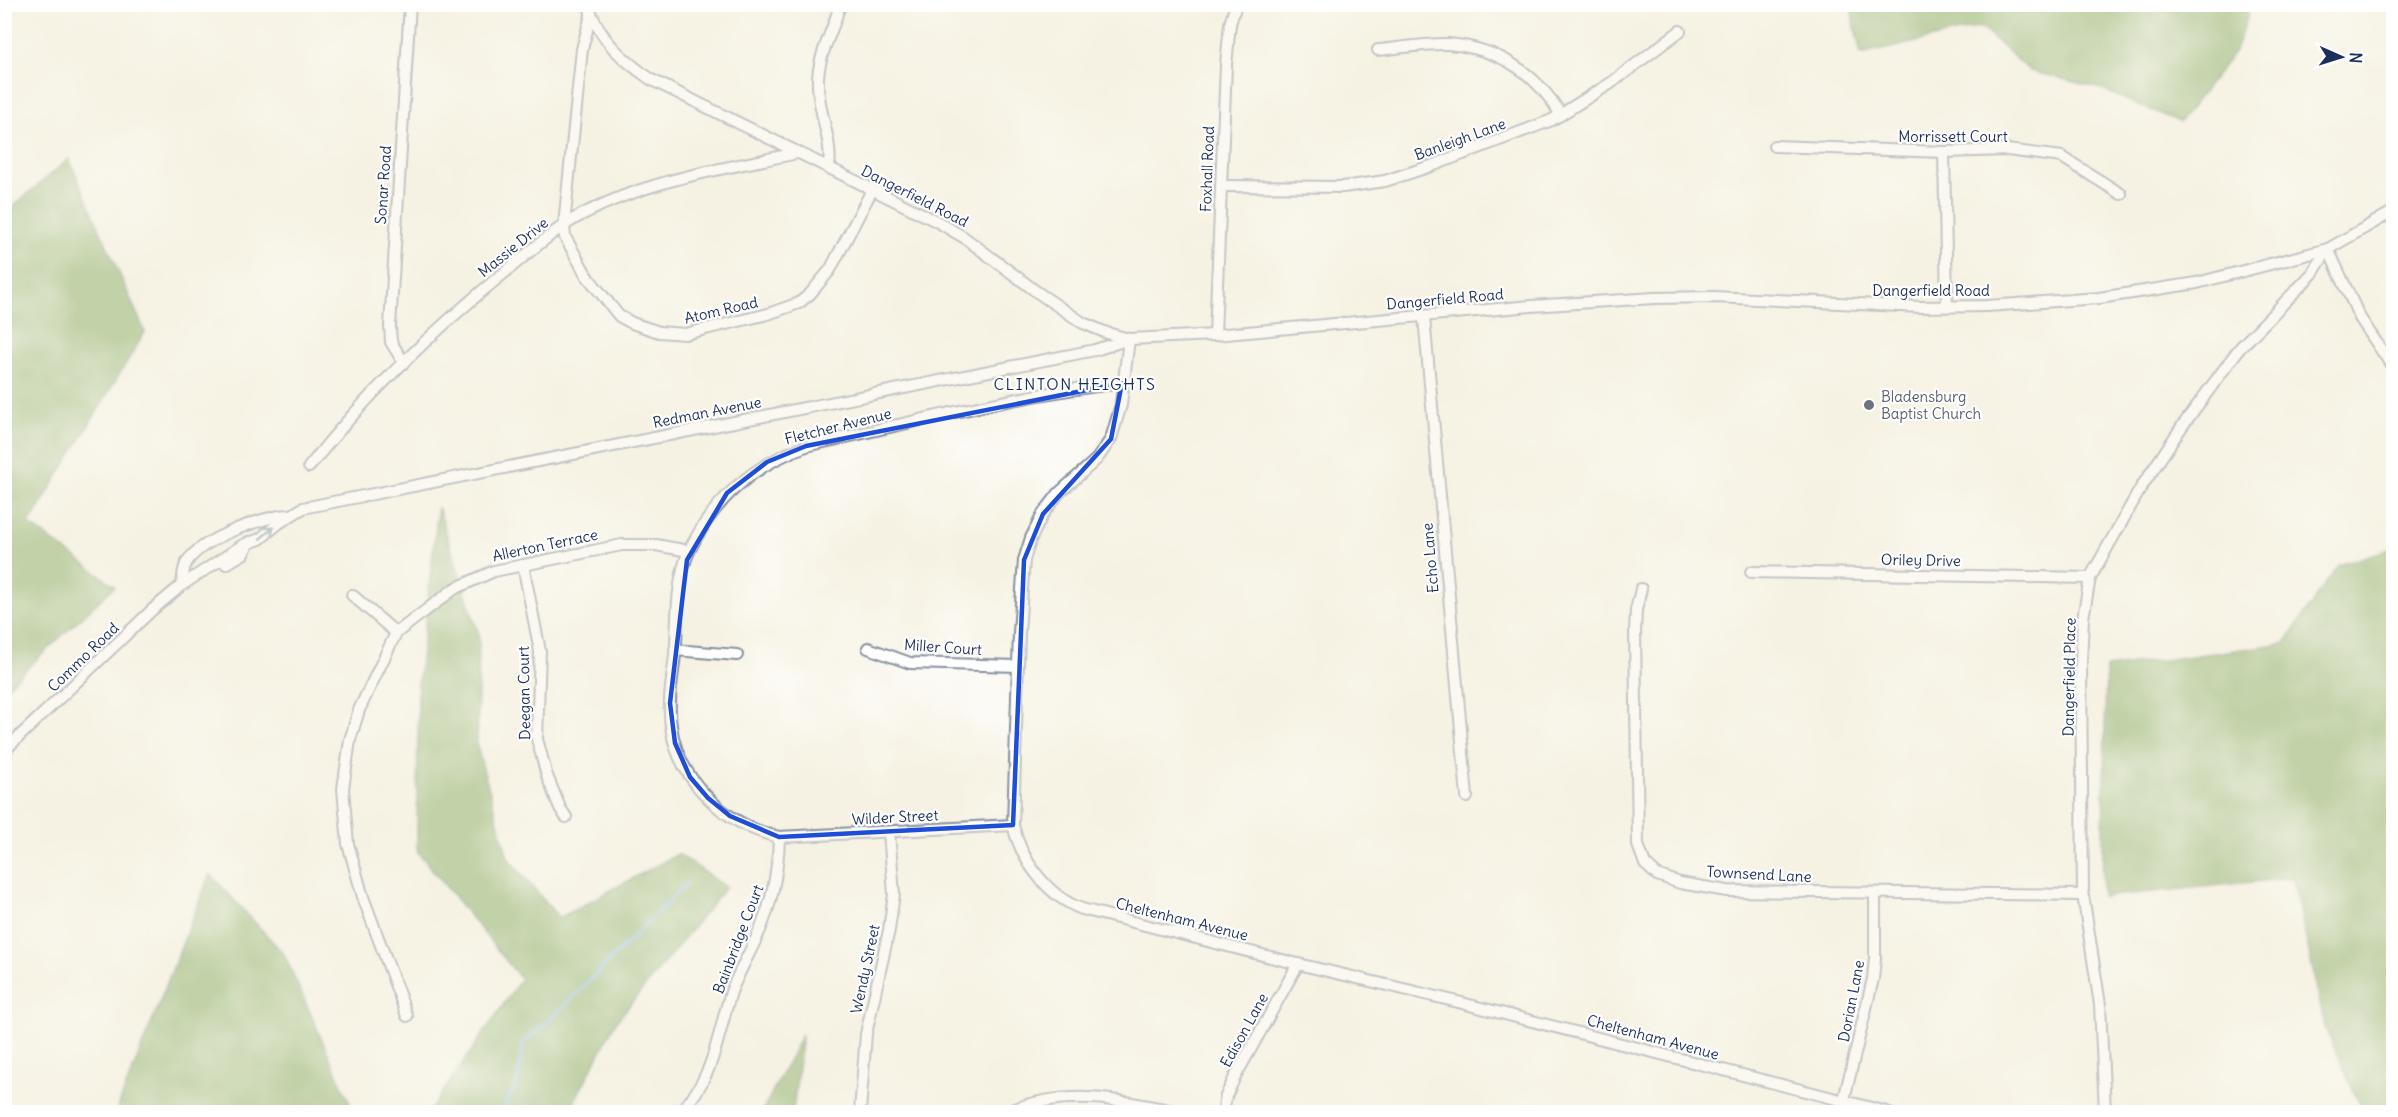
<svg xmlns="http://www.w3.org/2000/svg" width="2398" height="1117" viewBox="0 0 2398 1117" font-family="Delius,sans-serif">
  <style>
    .forest { fill: #83aa60; stroke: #4f6c5f; stroke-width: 1.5 }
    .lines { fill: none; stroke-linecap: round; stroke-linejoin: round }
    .stream { stroke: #7cb4ec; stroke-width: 3 }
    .minor-casing { stroke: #8890a0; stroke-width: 14 }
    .minor { stroke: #fff; stroke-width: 10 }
    .oneway { stroke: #8d97ae }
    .marked { fill: none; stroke: #1d4ed8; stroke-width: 4.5; stroke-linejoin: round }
    .worship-dot { fill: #6b7280; stroke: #fff; stroke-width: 2 }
    .labels { text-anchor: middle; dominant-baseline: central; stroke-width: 4.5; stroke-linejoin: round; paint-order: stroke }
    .street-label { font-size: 15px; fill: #1b2f5e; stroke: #fff }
    .worship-label { font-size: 15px; fill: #5b616d; stroke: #fff; text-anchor: start }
    .neighbourhood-label { font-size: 16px; letter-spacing: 1.5px; fill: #1b2f5e; stroke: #fff }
  </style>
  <rect width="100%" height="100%" fill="#fff"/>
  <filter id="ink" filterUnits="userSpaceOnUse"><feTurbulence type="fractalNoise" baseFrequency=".0167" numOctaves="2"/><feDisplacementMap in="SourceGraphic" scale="12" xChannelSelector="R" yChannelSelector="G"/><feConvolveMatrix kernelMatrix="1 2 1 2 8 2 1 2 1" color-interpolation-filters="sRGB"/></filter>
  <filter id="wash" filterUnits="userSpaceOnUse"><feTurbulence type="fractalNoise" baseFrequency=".008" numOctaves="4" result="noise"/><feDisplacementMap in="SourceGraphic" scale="24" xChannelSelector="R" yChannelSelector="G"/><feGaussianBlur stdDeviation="1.35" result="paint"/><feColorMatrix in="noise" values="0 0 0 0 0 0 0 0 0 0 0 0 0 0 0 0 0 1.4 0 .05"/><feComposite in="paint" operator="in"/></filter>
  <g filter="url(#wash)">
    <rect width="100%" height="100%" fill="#f6f2e3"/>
    <g class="forest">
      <polygon points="1850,5 1850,4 2251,5 2235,51 2180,122 2098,88 2030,71 1980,27 1861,55"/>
      <polygon points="69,159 145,332 29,524 115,586 5,689 5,213"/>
      <polygon points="438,507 479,635 477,746 508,858 559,918 678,854 726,887 616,1022 569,1112 429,1112 521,979 417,851 418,685"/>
      <polygon points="2393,548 2393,1112 2363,1112 2325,1027 2293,878 2102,897 2106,668 2285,643 2338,565"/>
      <polygon points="210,874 284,954 354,1112 116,1112"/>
      <polygon points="802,1034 793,1112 762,1112"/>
    </g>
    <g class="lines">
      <polyline class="stream" points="502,1112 518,1080 523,1043 554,1016 687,883"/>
    </g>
  </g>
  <g filter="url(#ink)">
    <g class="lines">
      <defs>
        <g id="minor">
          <path d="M588 4C598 39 624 61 652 80L938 222 965 238 1037 292 1083 323 1107 333 1129 339 1215 335 1531 306 1654 298 1714 297 1921 307 1987 306 2099 298 2197 283 2328 249 2394 211"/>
          <polyline points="591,15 582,49 564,225 565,237 587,276 619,316 632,323 659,332 685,334 768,314 799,303 810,294 830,270 872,190"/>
          <path d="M1378 50C1401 48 1426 43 1448 44 1497 48 1536 72 1561 115"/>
          <polyline points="1774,146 1944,152 2007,150 2062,157 2121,194"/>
          <polyline points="1944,152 1947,306"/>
          <path d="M829 169C833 138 817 111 818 81 818 54 834 30 840 4"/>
          <polyline points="1222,186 1343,187 1385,181 1434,165 1552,120 1611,83 1680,31"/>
          <polyline points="2328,249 2360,318 2394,369"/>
          <polyline points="1424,317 1467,797"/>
          <polyline points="1215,335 1226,65 1230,24 1236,4"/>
          <polyline points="404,363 391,342 390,326 410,4"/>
          <path d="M309 467C367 393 437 327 510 268 533 249 556 228 583 214 650 179 724 169 797 153"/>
          <polyline points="226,564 243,554 249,542"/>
          <polyline points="523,565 540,651 537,739 547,776 560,808 566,817"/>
          <polyline points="1751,572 2090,578"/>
          <path d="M182 585C183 578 183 567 187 562 201 539 265 515 291 515"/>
          <polyline points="1641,589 1636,610 1635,632 1638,845 1645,864 1657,875 1680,883 1727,891 2083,895"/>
          <polyline points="352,595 396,633"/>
          <polyline points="868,648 910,663 1018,666"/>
          <polyline points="675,650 737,655"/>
          <path d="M4 751 152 610 182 585 243 545 260 539 279 523 303 508 1095 350 1129 339 1121 405 1111 439 1097 459 1059 493 1043 514 1031 538 1024 560 1019 633 1013 825C1021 860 1047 896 1082 909L1298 964 1454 1001 1887 1112"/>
          <path d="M1013 825 779 837C727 826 678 781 671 726 667 699 674 671 676 644 677 614 677 576 690 549 715 498 753 465 806 446 911 423 1016 394 1122 383"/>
          <polyline points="407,1016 363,897 348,844 343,789 350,740 359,710 396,633 454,589 494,571 622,545 656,545 689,551"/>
          <path d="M680 1112C715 1077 717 1036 731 992 738 974 748 956 756 939 772 906 778 873 779 837"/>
          <polyline points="860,1112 866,1034 889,930 894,894 889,832"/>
          <path d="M1007 1112C1064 1088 1120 1099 1178 1112"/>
          <polyline points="1223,1112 1226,1096 1235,1077 1298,964"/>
          <polyline points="1841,1112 1873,979 1875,958 1875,893"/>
          <polyline points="2105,1112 2100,1005 2083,895 2081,663 2083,618 2090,578 2142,486 2183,425 2239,349 2312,274 2328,249"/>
        </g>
      </defs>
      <use href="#minor" class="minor-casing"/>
      <use href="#minor" class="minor"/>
    </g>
    <defs><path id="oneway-shaft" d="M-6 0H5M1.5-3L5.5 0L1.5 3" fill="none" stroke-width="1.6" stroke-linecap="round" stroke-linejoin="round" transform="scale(1.5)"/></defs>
    <use class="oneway" href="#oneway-shaft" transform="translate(267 533) rotate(-40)"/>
  </g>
  <path d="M0 0H2398V1117H0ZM1122 383 1111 439 1043 514 1024 560 1013 825 779 837 730 816 708 798 690 777 675 743 670 703 687 560 727 493 767 462 806 446Z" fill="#f6f2e3" fill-opacity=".55" fill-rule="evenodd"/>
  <path class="marked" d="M1122 383 1111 439 1043 514 1024 560 1013 825 779 837 730 816 708 798 690 777 675 743 670 703 687 560 727 493 767 462 806 446Z"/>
  <circle class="worship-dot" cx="1869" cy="405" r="6"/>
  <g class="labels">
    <g class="street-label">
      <text x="1953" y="136">Morrissett Court</text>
      <text transform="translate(1460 139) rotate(-20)">Banleigh Lane</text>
      <text transform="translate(1207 169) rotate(-88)">Foxhall Road</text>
      <text transform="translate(383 185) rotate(-86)">Sonar Road</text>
      <text transform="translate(915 196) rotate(27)">Dangerfield Road</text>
      <text transform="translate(513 247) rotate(-39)">Massie Drive</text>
      <text x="1931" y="290">Dangerfield Road</text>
      <text transform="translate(1445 299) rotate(-5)">Dangerfield Road</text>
      <text transform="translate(721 310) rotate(-13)">Atom Road</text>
      <text transform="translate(707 412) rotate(-11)">Redman Avenue</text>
      <text transform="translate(838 426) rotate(-14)">Fletcher Avenue</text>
      <text transform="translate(545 545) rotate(-12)">Allerton Terrace</text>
      <text transform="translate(1430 558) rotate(-95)">Echo Lane</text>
      <text transform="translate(1921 560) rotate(1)">Oriley Drive</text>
      <text transform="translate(943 647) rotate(4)">Miller Court</text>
      <text transform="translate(83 657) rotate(-44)">Commo Road</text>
      <text transform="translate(2069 677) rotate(-89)">Dangerfield Place</text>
      <text transform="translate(524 693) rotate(-91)">Deegan Court</text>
      <text transform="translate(895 817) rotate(-3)">Wilder Street</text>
      <text transform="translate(1759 874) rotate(3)">Townsend Lane</text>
      <text transform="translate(1182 919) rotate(14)">Cheltenham Avenue</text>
      <text transform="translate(738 939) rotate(-69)">Bainbridge Court</text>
      <text transform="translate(865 969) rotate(-78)">Wendy Street</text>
      <text transform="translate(1851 1001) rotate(-79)">Dorian Lane</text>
      <text transform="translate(1244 1030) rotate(-61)">Edison Lane</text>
      <text transform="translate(1653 1037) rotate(15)">Cheltenham Avenue</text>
    </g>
    <g class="worship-label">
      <text x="1881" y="396">Bladensburg<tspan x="1881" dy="17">Baptist Church</tspan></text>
    </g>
    <g class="neighbourhood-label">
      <text x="1075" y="384">CLINTON HEIGHTS</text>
    </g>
  </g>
  <rect width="2398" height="1117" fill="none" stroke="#fff" stroke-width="24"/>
  <g transform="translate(2341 57) rotate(93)" stroke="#ffffff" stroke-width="4.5" paint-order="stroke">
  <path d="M0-4.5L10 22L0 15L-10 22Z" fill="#1b2f5e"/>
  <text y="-9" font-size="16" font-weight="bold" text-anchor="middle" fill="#1b2f5e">N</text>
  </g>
</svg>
